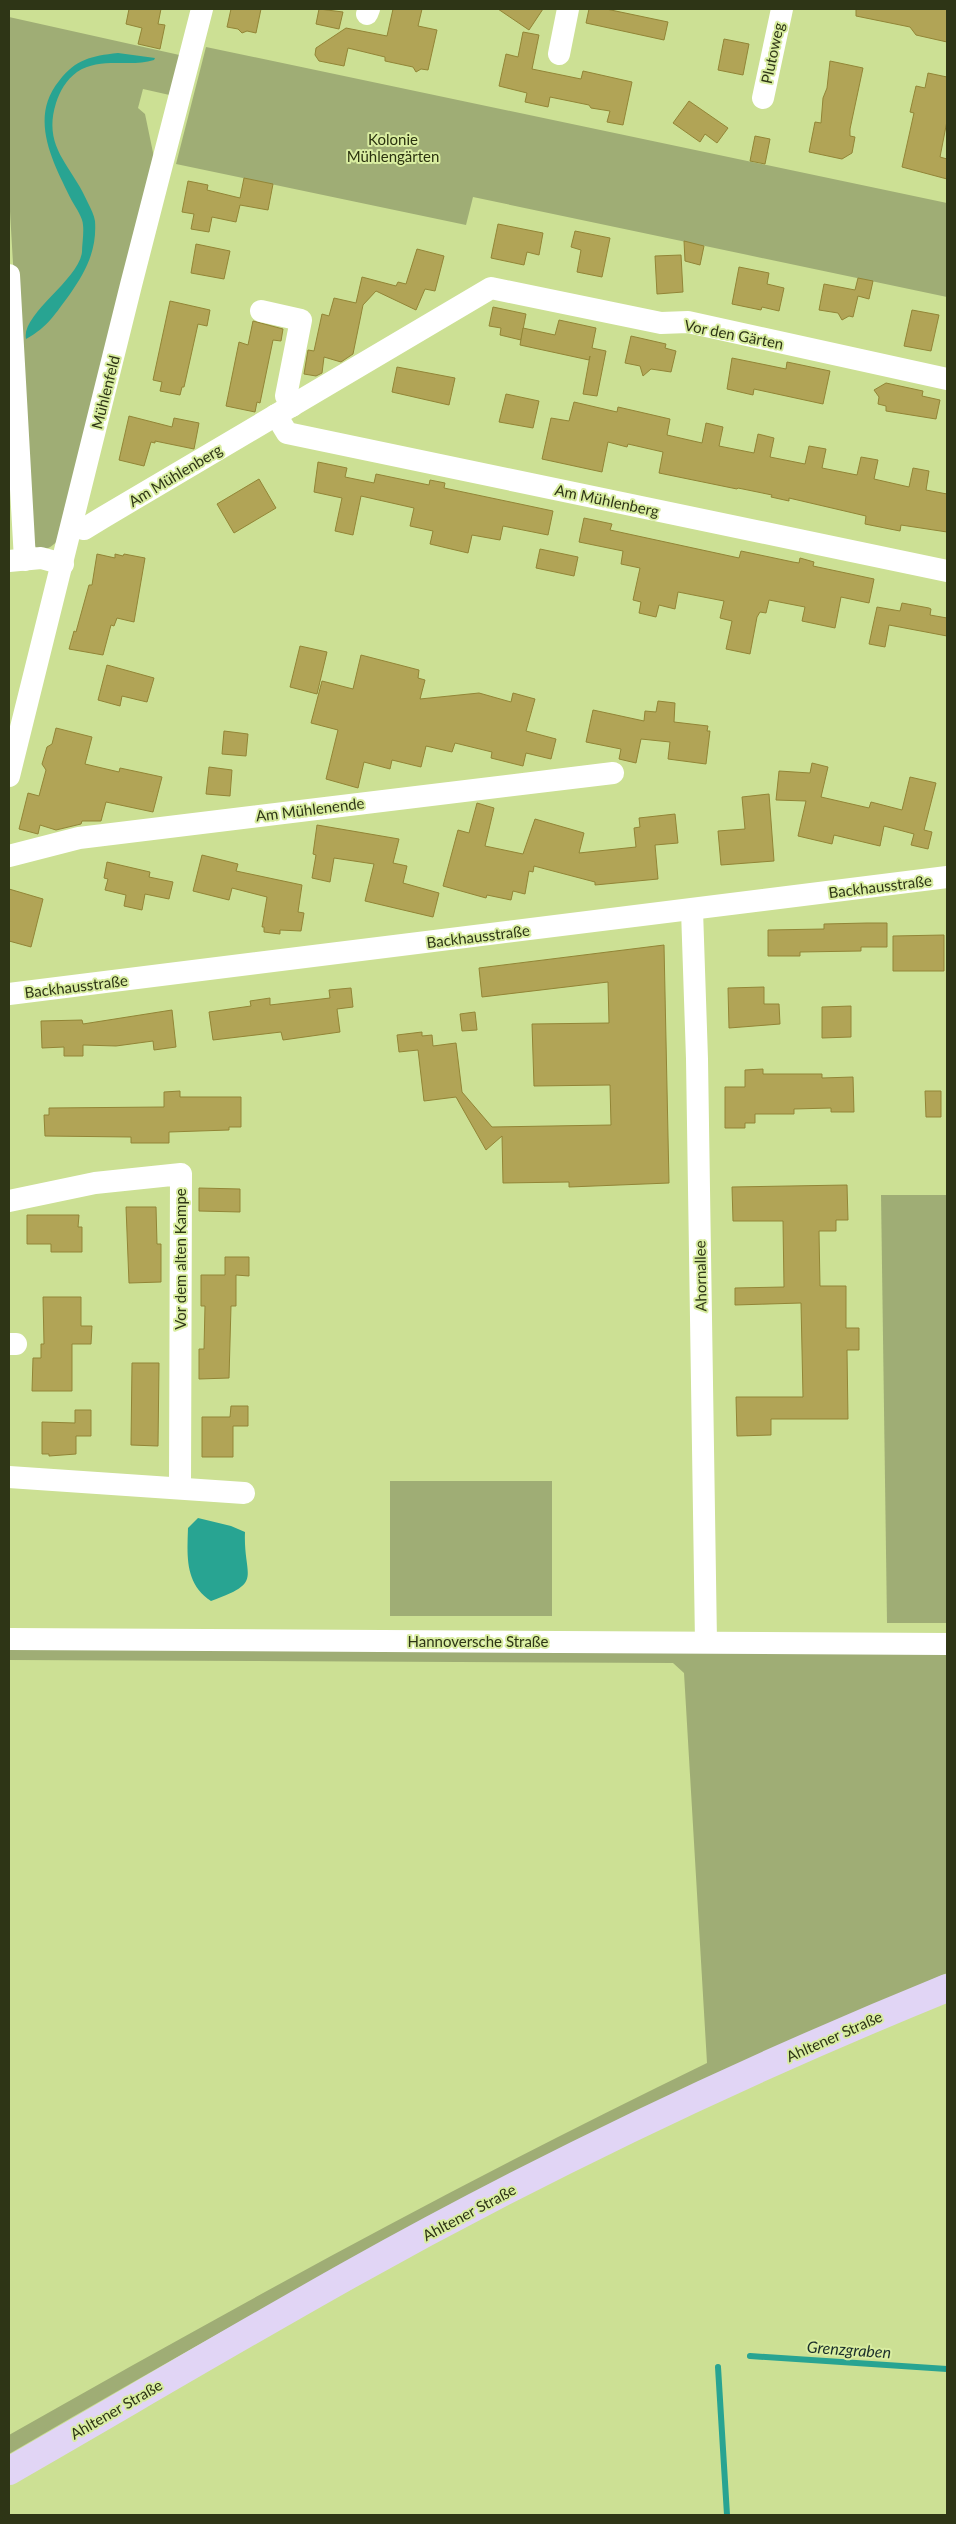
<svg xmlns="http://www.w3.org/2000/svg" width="956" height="2524" viewBox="0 0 956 2524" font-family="Lato,sans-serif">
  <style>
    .green { fill: #9fad75 }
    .water { fill: #28a492 }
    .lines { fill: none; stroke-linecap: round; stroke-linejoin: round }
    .stream { stroke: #28a492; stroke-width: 6 }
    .building { fill: #b1a456; stroke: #928536 }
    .street { stroke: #fff; stroke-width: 22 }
    .secondary { stroke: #e1d5f5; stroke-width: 28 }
    .labels { text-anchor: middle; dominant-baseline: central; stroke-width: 4; stroke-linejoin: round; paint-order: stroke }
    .street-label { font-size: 15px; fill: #2e3516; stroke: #d9eda1 }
    .park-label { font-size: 15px; fill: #2b320f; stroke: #d9eda1 }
    .water-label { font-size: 16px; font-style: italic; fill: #1a2e2a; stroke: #d9eda1 }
  </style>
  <rect width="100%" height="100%" fill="#cce094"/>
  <g class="green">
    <path d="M9 17 184 56 174 96 143 89 138 108 145 114 156 167 58 540C52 547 47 550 38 549L29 541 9 194Z"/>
    <polygon points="206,47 947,203 947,297 473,197 466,225 176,164"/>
    <polygon points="881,1195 947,1195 947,1623 887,1623"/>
    <rect x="390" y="1481" width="162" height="135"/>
    <path d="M9 1649 947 1652V1973C796 2040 643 2107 496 2184 331 2269 169 2360 9 2454V2435C238 2305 469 2178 707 2063L684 1673 673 1663 9 1660Z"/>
  </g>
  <g class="water">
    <path d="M118 53 155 58 154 60C130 68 101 56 77 72 66 80 60 91 56 103 42 148 72 165 88 203 91 209 94 215 95 221 97 250 86 271 70 294 55 314 48 327 26 339 21 314 79 280 82 252 82 244 84 234 83 225 83 218 76 208 72 201 54 164 28 119 59 81 76 59 91 56 118 53Z"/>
    <path d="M198 1518 231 1526 245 1532C243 1578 265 1582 211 1601 185 1584 187 1557 188 1528Z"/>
  </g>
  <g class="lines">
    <g class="stream">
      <polyline points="750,2356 947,2369"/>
      <polyline points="718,2367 727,2515"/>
    </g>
  </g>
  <g class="building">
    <polygon points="129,9 161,9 158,24 165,25 160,49 138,44 142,28 126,24"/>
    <polygon points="231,9 261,9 256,33 247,31 242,33 238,29 227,27"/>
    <polygon points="319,9 343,12 339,29 316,24"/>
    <polygon points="393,9 422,9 418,26 437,30 428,70 421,69 416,72 413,67 385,61 385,57 348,48 344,66 319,61 315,55 316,48 346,28 387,36"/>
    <polygon points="498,9 543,9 529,30"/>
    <polygon points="589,9 606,9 668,22 664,40 586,23"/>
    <polygon points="856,9 947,9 947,42 916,35 910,27 856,16"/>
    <polygon points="523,32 539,35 532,69 581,79 583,71 632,82 623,125 607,122 610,111 591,108 589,105 550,97 548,107 525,102 527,93 499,86 506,54 518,57"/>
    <polygon points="724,39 749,44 743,75 718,70"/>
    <polygon points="830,61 863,68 850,129 850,136 855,137 852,153 842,159 809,152 815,122 821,123 823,98 827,88"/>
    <polygon points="928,73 947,77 947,121 940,157 947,159 947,179 902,167 914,113 910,112 916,86 925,88"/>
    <polygon points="689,101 728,128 717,143 705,134 700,142 673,123"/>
    <polygon points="755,136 770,139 765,164 750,161"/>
    <polygon points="244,178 273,184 268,210 240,205 236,222 212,217 209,232 191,229 194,214 182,212 188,181 208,185 207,190 240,198"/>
    <polygon points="498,224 543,233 539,255 527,252 524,265 491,258"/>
    <polygon points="575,231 610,238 602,277 577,272 581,250 571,247"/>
    <polygon points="684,241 704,246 700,265 685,261"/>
    <polygon points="196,244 230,251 224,279 191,273"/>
    <polygon points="417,249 444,256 435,291 425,289 416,310 376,291 363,305 353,354 341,362 324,357 322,373 316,376 304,374 308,350 314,351 322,314 329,316 334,298 356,303 362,277 396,286 398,282 406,284"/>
    <polygon points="681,255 683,292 657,294 655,256"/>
    <polygon points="739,267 769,273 767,284 784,288 779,311 762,307 761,310 732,304"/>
    <polygon points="858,278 873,281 869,299 858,296 853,317 849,316 842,320 838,313 819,310 824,284 855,290"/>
    <polygon points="170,301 210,310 207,326 198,324 184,387 182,387 180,395 160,391 162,382 153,380"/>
    <polygon points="493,307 526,314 521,340 500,335 501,328 489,326"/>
    <polygon points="912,310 939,315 931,351 904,346"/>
    <polygon points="559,320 596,328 592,348 606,351 597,396 583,394 590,356 589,360 520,345 523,328 555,335"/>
    <polygon points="253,321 283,329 281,341 273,340 260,403 257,402 255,412 226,406 239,342 248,345"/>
    <polygon points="631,336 666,344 665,348 676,351 671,372 651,369 643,376 640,366 625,363"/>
    <polygon points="732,358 786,369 787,362 830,371 823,404 754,389 753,395 727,389"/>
    <polygon points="397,367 455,378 449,405 392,392"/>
    <polygon points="886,383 923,391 922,396 940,400 936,419 886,411 886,406 878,404 879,397 874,390"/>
    <polygon points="506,394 539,401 533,428 499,422"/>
    <polygon points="574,402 617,412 618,407 670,419 667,435 702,443 706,423 723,427 719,446 754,453 758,434 774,438 770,457 805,464 809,446 826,449 822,468 857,475 861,457 878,460 874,479 909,487 913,468 929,471 926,490 947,494 947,532 901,525 900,531 865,524 866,516 789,498 789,501 771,497 772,495 738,488 737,489 659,473 663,452 628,444 627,447 608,442 602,472 542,459 551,418 569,421"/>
    <polygon points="129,416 172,427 174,418 199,423 194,449 155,441 155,443 151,442 144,466 119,460"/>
    <polygon points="318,462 347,468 345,477 374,483 376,474 429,485 430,480 445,483 444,488 553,511 548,535 503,526 500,540 472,535 468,553 430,544 433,531 410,526 414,508 361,496 353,535 335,531 342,498 314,492"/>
    <polygon points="259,479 276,508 234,533 217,504"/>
    <polygon points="584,518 612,524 610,530 739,558 741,551 793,562 799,563 800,558 814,562 813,566 874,579 869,603 841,597 835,628 802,621 805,607 769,600 766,613 760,612 757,617 750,654 726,649 732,621 720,618 724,601 678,592 675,609 659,605 656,617 639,613 641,602 633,600 640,568 621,564 623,551 579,542"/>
    <polygon points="540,549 578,557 574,576 536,568"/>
    <polygon points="97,554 115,558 115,554 123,556 124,554 145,558 134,622 117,618 114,626 111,625 103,655 69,649 74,631 76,632 89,585 92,585"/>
    <polygon points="902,603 929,608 931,609 930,615 947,618 947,636 889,625 885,647 869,644 877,607 900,611"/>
    <polygon points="300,646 327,652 317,694 290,687"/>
    <polygon points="361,655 419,670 418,678 425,680 420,699 479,693 511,702 513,693 535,699 526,731 556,739 551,759 526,753 523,766 491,758 492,752 455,743 452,752 426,746 421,767 392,760 390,769 364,762 358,788 326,779 338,730 311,723 322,681 353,689"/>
    <polygon points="107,665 154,678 147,702 122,696 120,706 98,700"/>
    <polygon points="658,701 675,703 674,722 708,726 707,731 710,731 706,764 668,759 670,742 641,739 636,763 619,759 621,749 586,742 593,710 644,721 645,711 656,712"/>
    <polygon points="56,728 92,737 85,764 119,772 120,768 162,777 153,812 106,802 101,821 82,821 81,824 56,830 40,825 38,834 19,829 28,793 39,796 46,770 42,764 47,747 52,744"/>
    <polygon points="224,731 248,734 246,756 222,754"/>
    <polygon points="812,763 828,767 821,797 869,808 871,802 902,810 910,777 936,783 924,830 932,832 928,849 911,845 914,834 884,826 880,846 834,835 832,844 798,836 806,801 776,800 779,771 810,773"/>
    <polygon points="209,767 232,770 230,796 206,794"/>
    <polygon points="769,794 774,861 721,865 718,831 745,829 742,797"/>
    <polygon points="477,803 494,808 485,846 523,854 535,819 584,833 579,853 636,847 634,828 640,827 639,818 675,814 678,843 655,845 658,879 595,885 595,882 534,866 533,872 529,871 525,894 513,891 511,900 487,895 486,898 443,886 458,830 469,833"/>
    <polygon points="317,825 399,839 393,863 407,866 403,883 439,893 433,917 365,901 374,864 334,858 330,882 312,878 316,855 313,854"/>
    <polygon points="202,855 238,864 236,871 302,885 298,912 304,913 301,931 280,930 280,934 264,932 264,927 262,927 267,897 232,888 229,900 193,891"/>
    <polygon points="107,862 150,872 149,877 173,882 169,899 145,894 142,910 124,906 126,895 105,890 108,879 104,878"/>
    <polygon points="9,889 43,899 31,947 9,941"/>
    <polygon points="867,923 887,923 887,947 861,947 861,951 800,952 800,956 768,956 768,930 824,929 824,924"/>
    <polygon points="944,935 944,971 893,971 893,936"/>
    <polygon points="664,945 669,1183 569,1187 569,1182 503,1183 502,1136 486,1150 456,1097 424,1101 418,1050 399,1052 397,1035 422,1032 422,1036 432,1035 433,1046 456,1043 462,1092 492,1127 611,1125 610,1085 534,1086 532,1024 609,1023 608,982 482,997 479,968"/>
    <polygon points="764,987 764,1004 779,1004 780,1024 729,1028 728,988"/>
    <polygon points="351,988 353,1007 337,1009 340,1032 283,1040 281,1032 213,1040 209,1012 251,1006 250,1001 270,998 270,1005 330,998 329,990"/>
    <polygon points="851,1006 851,1037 822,1038 822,1007"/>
    <polygon points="172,1010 176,1047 154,1050 153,1041 116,1046 83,1045 83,1056 64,1056 64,1047 42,1048 41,1021 82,1020 83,1024"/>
    <polygon points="475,1012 477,1030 462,1031 460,1014"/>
    <polygon points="763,1069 763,1074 822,1074 822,1078 853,1077 854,1112 831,1112 831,1108 794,1109 794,1114 755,1114 755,1123 745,1123 745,1128 725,1128 725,1087 745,1087 745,1070"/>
    <polygon points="180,1091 180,1097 241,1097 241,1127 229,1127 229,1130 169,1132 169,1143 131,1143 131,1137 45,1136 44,1115 49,1115 49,1108 164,1107 164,1092"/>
    <polygon points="925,1091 941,1091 941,1117 926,1117"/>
    <polygon points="847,1185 848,1220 836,1220 836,1231 819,1231 820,1286 846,1286 846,1328 859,1328 859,1350 847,1350 848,1419 771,1419 771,1435 737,1436 736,1397 803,1397 801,1303 735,1305 735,1288 784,1287 783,1221 733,1221 732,1187"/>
    <polygon points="199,1188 240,1189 240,1212 199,1211"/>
    <polygon points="126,1207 156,1207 157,1244 161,1244 161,1282 129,1283"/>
    <polygon points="27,1215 79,1215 78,1227 82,1227 82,1252 51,1252 51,1244 27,1244"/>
    <polygon points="225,1257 249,1257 249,1276 236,1275 236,1306 231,1306 229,1378 199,1379 199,1349 204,1349 205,1306 201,1306 201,1275 225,1275"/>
    <polygon points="43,1297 81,1297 81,1326 92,1326 91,1344 72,1344 72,1391 32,1391 33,1358 41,1358 41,1344 44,1344"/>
    <polygon points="132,1363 159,1363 158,1446 131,1445"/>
    <polygon points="231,1406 248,1406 248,1426 233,1426 233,1457 202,1457 202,1417 230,1417"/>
    <polygon points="75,1410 91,1410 91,1436 76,1436 76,1454 49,1456 49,1454 42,1454 42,1422 75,1423"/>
  </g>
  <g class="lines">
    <g class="street">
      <polyline points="367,14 369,9"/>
      <polyline points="559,54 568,9"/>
      <polyline points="763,98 782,9"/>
      <polyline points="9,275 25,560"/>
      <polyline points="261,311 301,320 286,396 292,406"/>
      <polyline points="276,415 287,433 947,571"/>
      <polyline points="72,526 84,529 102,518 491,288 661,323 688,322 947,379"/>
      <polyline points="9,561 41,558 63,564"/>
      <polyline points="9,776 131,285 202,9"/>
      <polyline points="9,856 79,838 613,773"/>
      <polyline points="692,910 697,1059 706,1642"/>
      <polyline points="9,994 947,877"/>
      <polyline points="9,1201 95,1183 181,1174 180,1488"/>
      <polyline points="9,1344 16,1344"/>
      <polyline points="9,1477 244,1493"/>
      <polyline points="9,1639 947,1644"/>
    </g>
    <path class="secondary" d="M9 2471C122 2406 235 2339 349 2275 542 2167 743 2071 947 1988"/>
  </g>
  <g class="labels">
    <g class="street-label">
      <text transform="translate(772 53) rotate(-78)">Plutoweg</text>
      <text transform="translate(734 334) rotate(11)">Vor den Gärten</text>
      <text transform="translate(105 392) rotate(-76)">Mühlenfeld</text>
      <text transform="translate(175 475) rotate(-31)">Am Mühlenberg</text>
      <text transform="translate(607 500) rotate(12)">Am Mühlenberg</text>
      <text transform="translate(310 809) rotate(-7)">Am Mühlenende</text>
      <text transform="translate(880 886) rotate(-7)">Backhausstraße</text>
      <text transform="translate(478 936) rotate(-7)">Backhausstraße</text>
      <text transform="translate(76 986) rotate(-7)">Backhausstraße</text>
      <text transform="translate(180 1259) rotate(-90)">Vor dem alten Kampe</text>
      <text transform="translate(700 1276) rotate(-91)">Ahornallee</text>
      <text x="478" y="1641">Hannoversche Straße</text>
      <text transform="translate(834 2036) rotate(-24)">Ahltener Straße</text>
      <text transform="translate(469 2212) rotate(-28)">Ahltener Straße</text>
      <text transform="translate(116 2409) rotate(-30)">Ahltener Straße</text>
    </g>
    <g class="park-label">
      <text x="393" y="139">Kolonie<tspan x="393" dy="17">Mühlengärten</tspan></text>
    </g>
    <g class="water-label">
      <text transform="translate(849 2349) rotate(4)">Grenzgraben</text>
    </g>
  </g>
  <rect width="956" height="2524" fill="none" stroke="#2e3516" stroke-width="20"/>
</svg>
